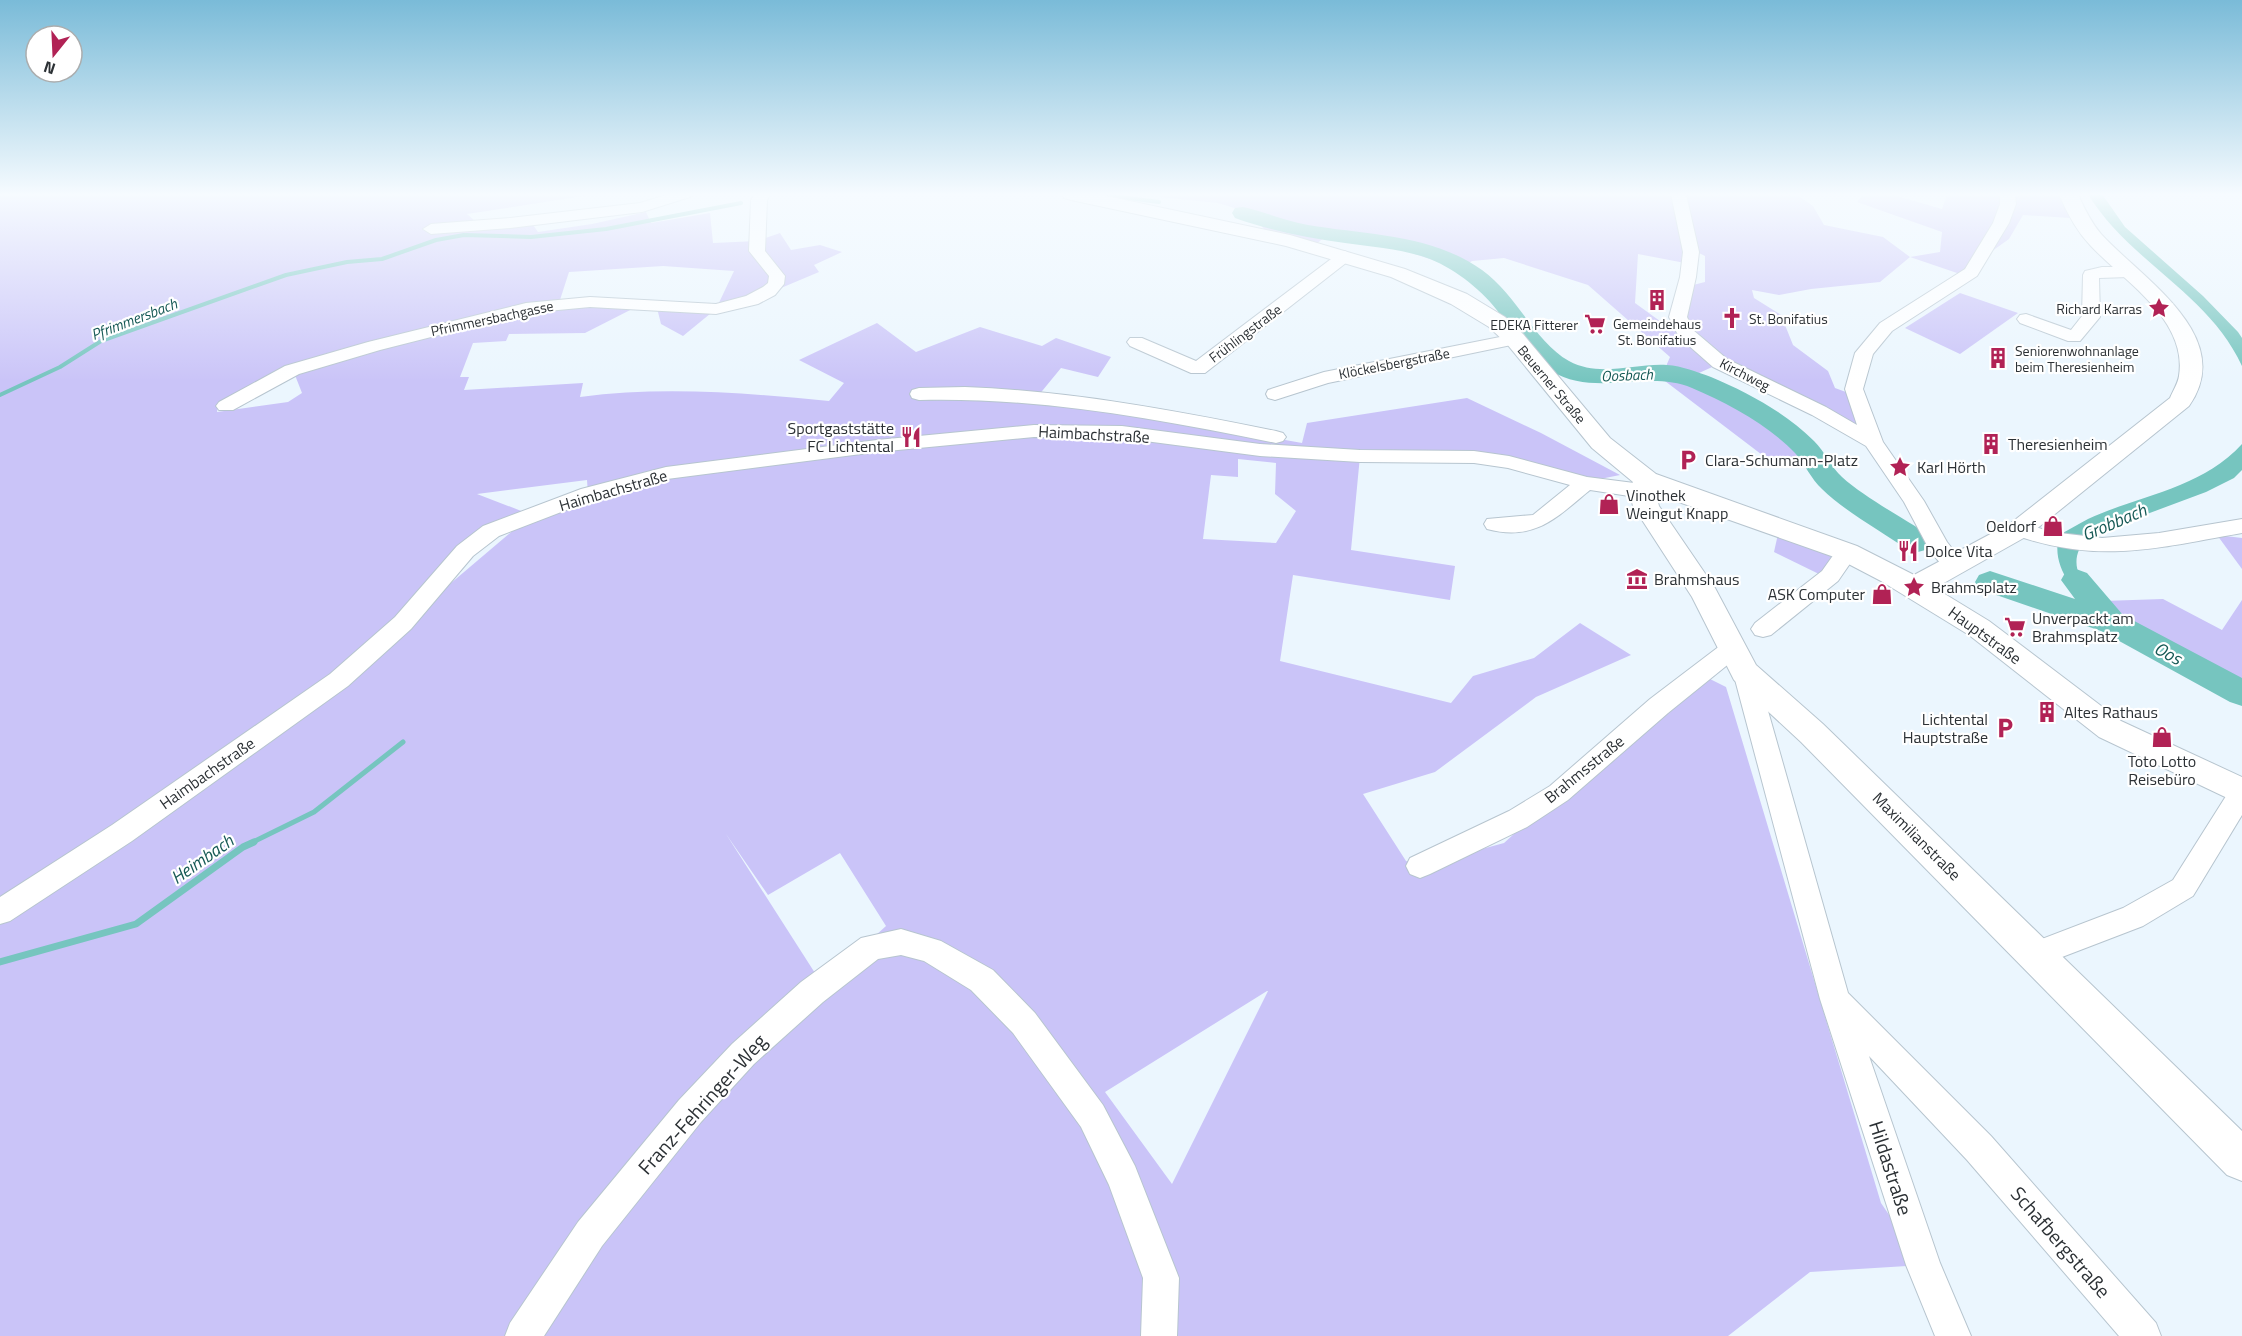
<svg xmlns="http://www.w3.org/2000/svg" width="2242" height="1336" viewBox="0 0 2242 1336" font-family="'Titillium Web',sans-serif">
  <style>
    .green { fill: #cac4f8; fill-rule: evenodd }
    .water { fill: #76c5bf }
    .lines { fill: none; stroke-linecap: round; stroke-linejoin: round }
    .stream-far2 { stroke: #76c5bf; stroke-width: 4 }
    .stream-far1 { stroke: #76c5bf; stroke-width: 5 }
    .stream { stroke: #76c5bf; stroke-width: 7 }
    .river { fill: #76c5bf; fill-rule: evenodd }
    .minor-casing { stroke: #b7c5cf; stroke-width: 2 }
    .major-casing { stroke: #b7c5cf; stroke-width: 2 }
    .minor { fill: #fff; fill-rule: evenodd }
    .major { fill: #fff; fill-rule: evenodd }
    .labels { text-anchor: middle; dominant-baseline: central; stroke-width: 4.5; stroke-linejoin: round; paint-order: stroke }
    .far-poi-label { font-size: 14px; fill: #2c3135; stroke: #fff; text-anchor: end }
    .far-street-label { font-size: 14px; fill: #2c3135; stroke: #fff }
    .far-water-label { font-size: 15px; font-style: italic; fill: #165955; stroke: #fff }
    .poi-label { font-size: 16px; fill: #2c3135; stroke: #fff; text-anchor: start }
    .street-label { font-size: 16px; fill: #2c3135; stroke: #fff }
    .water-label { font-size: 18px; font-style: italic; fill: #165955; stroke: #fff }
    .near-street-label { font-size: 20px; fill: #2c3135; stroke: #fff }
  </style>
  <rect width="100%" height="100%" fill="#ebf6fe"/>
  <g class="green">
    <path d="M0 194H597L467 214 476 222H531L538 232 592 224 646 212 651 223 710 213 713 243 757 241 780 233 791 250 820 245 842 252 814 265 819 272 781 288 716 309 683 336 661 324 656 304 716 309 734 271 663 266 569 272 559 303 642 304 585 333 509 334 506 341 473 343 460 377H469L464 390 583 383 580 397C663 386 746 393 829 401L844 383 799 360 877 323 916 352 980 327 1042 346 1056 338 1111 357 1098 377 1061 368 1038 396 1302 443 1307 423 1467 398 1541 433 1620 475 1595 480 1509 462 1360 456 1351 550 1455 566 1450 600 1293 575 1280 661 1451 703 1473 676 1534 658 1580 623 1631 655 1536 697 1435 772 1363 794 1406 861 1420 866 1504 843 1559 793 1708 678 1726 687 1881 1203 1923 1265 1810 1272 1728 1336H0V925L232 769 529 517 588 494 587 480 477 494 524 512 480 532 391 632 0 908ZM293 370 302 393 288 402 217 412 218 406ZM1238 459 1276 463 1275 494 1296 511 1276 543 1203 539 1211 475 1238 477ZM726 834 768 895 840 853 886 926 822 984ZM1267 991H1268L1172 1184 1105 1092Z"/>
    <polygon points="1172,194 1680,194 1673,204 1680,234 1687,243 1685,263 1638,254 1635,303 1664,324 1685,333 1689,286 1705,282 1705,256 1693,250 1693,235 1682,194 1796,194 1813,206 1824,225 1883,237 1910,257 1940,252 1942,232 1857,202 1863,194 1890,194 1942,209 1947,194 2058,194 2070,218 2023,215 2009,239 1960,274 1910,257 1880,282 1811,289 1779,295 1752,290 1754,298 1781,315 1793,345 1828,371 1835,388 1854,395 1866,426 1850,429 1721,363 1699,373 1827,458 1778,467 1661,378 1670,357 1588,285 1504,258 1472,261 1460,269 1391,246 1326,236 1315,245 1265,231 1254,214 1218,203 1159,197"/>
    <polygon points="1960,293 2018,313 1960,354 1905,328"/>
    <polygon points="1778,534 1837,556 1821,575 1774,552"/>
    <polygon points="2217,535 2242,538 2242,569"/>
    <polygon points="2163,599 2222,630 2242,600 2242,700 2116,621 2103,601"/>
  </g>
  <g class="water">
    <path d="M2088 194H2102L2125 227 2203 296 2238 332 2242 338V366C2208 292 2129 262 2088 194Z"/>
    <path d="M2242 444V470L2234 478 2206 492 2088 536C2060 568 2089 590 2111 614L2093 612C2073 589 2051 567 2059 535 2069 530 2078 524 2088 519 2140 495 2201 489 2242 444Z"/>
  </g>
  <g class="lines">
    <g class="stream-far2">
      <polyline points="1097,194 1159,202"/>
      <polyline points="0,395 60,367 101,341 286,275 347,262 382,259 436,240 464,235 531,237 606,229 741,203"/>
    </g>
    <polyline class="stream-far1" points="251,843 314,812 403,742"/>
    <polyline class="stream" points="0,962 136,924 243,847 254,842"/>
    <g class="river">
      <path d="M1243 207C1265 212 1286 221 1308 225 1367 235 1432 234 1482 270 1517 295 1534 341 1569 361 1600 378 1634 363 1667 365 1682 366 1697 372 1711 377 1747 392 1786 413 1814 441 1825 452 1831 467 1842 477 1864 497 1903 518 1929 535L1933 542 1929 549 1918 552 1907 549C1882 532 1843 510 1822 489 1811 479 1805 464 1795 453 1768 425 1728 403 1692 388 1647 369 1596 398 1551 371 1529 358 1515 334 1500 314 1483 291 1457 270 1430 259 1403 249 1373 247 1345 243 1308 238 1271 231 1235 218L1232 213 1235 208Z"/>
      <polygon points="2076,569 2087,573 2123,615 2242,678 2242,706 2230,702 2101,631 1979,589 1975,582 1979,575 1990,571 2075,599 2061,580 2065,573"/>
    </g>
    <defs>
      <g id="minor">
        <polygon points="670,194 693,194 690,197 642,212 510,228 431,234 423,229 431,224 510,218 640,203"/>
        <polygon points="755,194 770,194 767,200 765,251 785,276 784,284 775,295 758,304 716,314 590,307 526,313 380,350 299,374 233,410 219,410 216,406 219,402 285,366 368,342 526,303 590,297 716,304 746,296 763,287 768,283 769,276 749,251 751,200"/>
        <polygon points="1671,194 1686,194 1699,252 1696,277 1687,317 1693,330 1727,359 1826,407 1857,425 1845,389 1855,353 1880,323 1965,269 1993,223 2000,204 2000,194 2015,194 2016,204 2009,223 1977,276 1892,331 1873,354 1863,389 1883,442 1924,501 1947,542 1966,566 1963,571 1955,573 1947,571 1930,551 1904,502 1866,446 1812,415 1713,367 1679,337 1669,317 1680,277 1683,252"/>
        <polygon points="1345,251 1353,256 1351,259 1205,373 1191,373 1130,346 1127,342 1130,338 1142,338 1196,361 1339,253"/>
        <polygon points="2102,267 2129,267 2137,272 2129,277 2099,278 2100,317 2080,341 2068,341 2020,323 2017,319 2020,315 2026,314 2071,330 2082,316 2083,275 2085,271"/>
        <polygon points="1515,334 1521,335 1524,339 1521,343 1328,383 1275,400 1268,398 1266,394 1268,390 1324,372"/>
        <path d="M965 387C1070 391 1173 410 1276 431L1283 433 1286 437 1283 441 1276 443C1157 419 1041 397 919 400L912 398 910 394 912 390 919 388Z"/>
        <path d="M1034 425 1122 426 1260 444 1360 450 1474 451 1509 456 1587 477 1642 484 1649 486 1652 491 1649 496 1642 498 1590 490C1557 517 1535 542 1487 529L1484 524 1487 519 1533 515 1570 485 1508 468 1474 463 1360 462 1260 456 1122 438 1034 437 877 452 667 479 595 499 499 536 473 556 411 629 348 686 132 841 10 921 0 924V897L112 825 330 674 395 617 457 546 483 526 581 489 666 467 877 440Z"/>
        <path d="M2242 519V533C2157 548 2097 565 2012 534L2009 529 2012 524 2020 522 2051 532 2102 538 2159 533Z"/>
        <polygon points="1847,545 1855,547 1858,552 1838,581 1771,635 1763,637 1755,635 1751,629 1755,623 1822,571 1839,547"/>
        <polygon points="1733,639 1741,642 1745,648 1741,654 1668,713 1568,800 1527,827 1430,874 1420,878 1410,874 1406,866 1410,858 1509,811 1550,786 1650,699 1725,642"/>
        <polygon points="1745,663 1754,666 1757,672 1848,993 1991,1136 2156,1323 2161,1336 2119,1336 1967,1160 1869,1056 1940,1263 1971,1336 1935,1336 1906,1265 1820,999 1733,672 1736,666"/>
        <polygon points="2242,781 2242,815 2193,896 2143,926 2036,967 2026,963 2021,954 2026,945 2123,908 2173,880 2233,785"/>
        <polygon points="901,929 941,941 993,970 1035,1013 1103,1105 1135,1166 1179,1278 1177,1336 1141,1336 1143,1278 1109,1185 1081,1127 1013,1033 971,990 924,961 901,955 878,959 823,1002 754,1064 701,1122 602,1246 544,1336 505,1336 510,1323 578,1222 679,1100 732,1044 801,982 861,938"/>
      </g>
      <path id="major" d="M1061 194H1097L1290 235 1405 269 1467 294 1505 317 1523 334 1610 438 1656 474 1857 546 1914 575 2011 523 2170 398C2173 391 2178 383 2179 376 2188 319 2123 281 2090 245 2076 230 2067 213 2059 194H2078C2084 208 2091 222 2101 234 2141 278 2238 336 2189 406L2029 535 1935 588 1989 621 2121 721 2242 777V805L2099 737 1969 635 1881 581 1837 558 1656 494 1659 506 1715 588 1756 665 1823 724 2242 1131V1181L2227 1175 1801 742 1734 680 1692 597 1633 506 1629 491 1633 482 1592 448 1507 344 1489 327 1451 304 1391 277 1286 246 1071 200 1064 198Z"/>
    </defs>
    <use href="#minor" class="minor-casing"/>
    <use href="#major" class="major-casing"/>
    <use href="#minor" class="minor"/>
    <use href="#major" class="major"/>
  </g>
  <linearGradient id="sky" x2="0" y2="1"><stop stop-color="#7abbd8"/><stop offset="0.51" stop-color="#f6fbff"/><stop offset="1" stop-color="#f6fbff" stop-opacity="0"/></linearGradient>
  <rect width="2242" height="381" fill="url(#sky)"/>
  <defs>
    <symbol id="building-bare" viewBox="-9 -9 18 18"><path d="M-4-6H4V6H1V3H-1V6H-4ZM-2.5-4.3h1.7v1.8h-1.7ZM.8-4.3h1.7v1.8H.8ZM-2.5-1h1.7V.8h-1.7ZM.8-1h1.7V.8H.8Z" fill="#b12255" stroke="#fff" stroke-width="2.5" paint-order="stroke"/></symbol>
    <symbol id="sight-bare" viewBox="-9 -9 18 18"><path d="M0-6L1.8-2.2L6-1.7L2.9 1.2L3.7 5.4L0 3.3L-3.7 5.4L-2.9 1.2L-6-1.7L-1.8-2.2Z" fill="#b12255" stroke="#fff" stroke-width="2.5" paint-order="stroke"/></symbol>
    <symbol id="church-bare" viewBox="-9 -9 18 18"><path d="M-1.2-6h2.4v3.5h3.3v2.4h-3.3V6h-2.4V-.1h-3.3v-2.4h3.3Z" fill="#b12255" stroke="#fff" stroke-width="2.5" paint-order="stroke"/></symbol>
    <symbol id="supermarket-bare" viewBox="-9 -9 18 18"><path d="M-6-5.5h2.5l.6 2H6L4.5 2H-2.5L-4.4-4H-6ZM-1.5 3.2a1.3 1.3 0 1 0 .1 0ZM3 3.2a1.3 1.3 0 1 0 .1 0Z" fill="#b12255" stroke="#fff" stroke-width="2.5" paint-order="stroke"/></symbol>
    <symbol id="restaurant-bare" viewBox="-9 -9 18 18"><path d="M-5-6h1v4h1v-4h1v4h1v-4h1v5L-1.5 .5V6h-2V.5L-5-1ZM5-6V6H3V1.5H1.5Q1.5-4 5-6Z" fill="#b12255" stroke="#fff" stroke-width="2.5" paint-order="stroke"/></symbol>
    <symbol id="parking-bare" viewBox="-9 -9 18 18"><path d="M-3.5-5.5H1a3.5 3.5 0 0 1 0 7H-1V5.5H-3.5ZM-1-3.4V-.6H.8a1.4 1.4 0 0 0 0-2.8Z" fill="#b12255" stroke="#fff" stroke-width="2.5" paint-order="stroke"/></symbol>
    <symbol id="shop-bare" viewBox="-9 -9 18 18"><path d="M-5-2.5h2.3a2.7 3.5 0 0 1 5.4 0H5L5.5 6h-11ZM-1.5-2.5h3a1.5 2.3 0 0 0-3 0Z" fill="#b12255" stroke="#fff" stroke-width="2.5" paint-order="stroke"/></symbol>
    <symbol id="museum-bare" viewBox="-9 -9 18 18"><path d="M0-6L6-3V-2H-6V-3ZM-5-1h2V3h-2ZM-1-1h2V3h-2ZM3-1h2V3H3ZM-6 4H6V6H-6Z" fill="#b12255" stroke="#fff" stroke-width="2.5" paint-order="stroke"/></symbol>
  </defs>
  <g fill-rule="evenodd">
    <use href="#building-bare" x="1642" y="285" width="30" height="30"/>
    <use href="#sight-bare" x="2144" y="293" width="30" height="30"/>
    <use href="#church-bare" x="1717" y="303" width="30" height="30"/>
    <use href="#supermarket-bare" x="1580" y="309" width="30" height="30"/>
    <use href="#building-bare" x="1983" y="343" width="30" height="30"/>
    <use href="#restaurant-bare" x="896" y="422" width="30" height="30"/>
    <use href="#building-bare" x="1976" y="429" width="30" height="30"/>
    <use href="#parking-bare" x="1673" y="445" width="30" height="30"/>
    <use href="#sight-bare" x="1885" y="452" width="30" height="30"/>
    <use href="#shop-bare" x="1594" y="489" width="30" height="30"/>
    <use href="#shop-bare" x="2038" y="511" width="30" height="30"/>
    <use href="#restaurant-bare" x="1893" y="536" width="30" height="30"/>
    <use href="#museum-bare" x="1622" y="564" width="30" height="30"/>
    <use href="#sight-bare" x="1899" y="572" width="30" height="30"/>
    <use href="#shop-bare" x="1867" y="579" width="30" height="30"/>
    <use href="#supermarket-bare" x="2000" y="612" width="30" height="30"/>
    <use href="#building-bare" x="2032" y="697" width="30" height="30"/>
    <use href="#parking-bare" x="1990" y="713" width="30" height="30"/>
    <use href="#shop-bare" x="2147" y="722" width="30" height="30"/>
  </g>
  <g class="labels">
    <g class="far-poi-label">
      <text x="2142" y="308">Richard Karras</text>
      <text x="1749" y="318" text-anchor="start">St. Bonifatius</text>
      <text x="1657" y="323" text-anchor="middle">Gemeindehaus<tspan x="1657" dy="16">St. Bonifatius</tspan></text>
      <text x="1578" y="324">EDEKA Fitterer</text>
      <text x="2015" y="350" text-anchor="start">Seniorenwohnanlage<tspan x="2015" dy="16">beim Theresienheim</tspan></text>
    </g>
    <g class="far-street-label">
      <text transform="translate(492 318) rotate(-12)">Pfrimmersbachgasse</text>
      <text transform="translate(1245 333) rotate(-37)">Frühlingstraße</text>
      <text transform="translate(1394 363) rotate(-11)">Klöckelsbergstraße</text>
      <text transform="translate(1745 374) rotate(27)">Kirchweg</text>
      <text transform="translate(1552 384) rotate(50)">Beuerner Straße</text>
    </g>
    <g class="far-water-label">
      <text transform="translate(134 319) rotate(-21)">Pfrimmersbach</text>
      <text transform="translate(1627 375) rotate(-2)">Oosbach</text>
    </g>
    <g class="poi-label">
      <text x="894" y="428" text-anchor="end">Sportgaststätte<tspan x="894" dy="18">FC Lichtental</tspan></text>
      <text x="2008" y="444">Theresienheim</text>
      <text x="1705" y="460">Clara-Schumann-Platz</text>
      <text x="1917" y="467">Karl Hörth</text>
      <text x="1626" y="495">Vinothek<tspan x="1626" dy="18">Weingut Knapp</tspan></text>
      <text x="2036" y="526" text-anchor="end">Oeldorf</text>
      <text x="1925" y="551">Dolce Vita</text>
      <text x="1654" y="579">Brahmshaus</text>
      <text x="1931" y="587">Brahmsplatz</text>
      <text x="1865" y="594" text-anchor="end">ASK Computer</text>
      <text x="2032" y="618">Unverpackt am<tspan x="2032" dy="18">Brahmsplatz</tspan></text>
      <text x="2064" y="712">Altes Rathaus</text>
      <text x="1988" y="719" text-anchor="end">Lichtental<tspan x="1988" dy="18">Hauptstraße</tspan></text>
      <text x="2162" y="761" text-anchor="middle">Toto Lotto<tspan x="2162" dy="18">Reisebüro</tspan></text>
    </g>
    <g class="street-label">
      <text transform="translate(1094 434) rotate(3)">Haimbachstraße</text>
      <text transform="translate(613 490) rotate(-16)">Haimbachstraße</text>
      <text transform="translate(1985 635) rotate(36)">Hauptstraße</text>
      <text transform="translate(1584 769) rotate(-39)">Brahmsstraße</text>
      <text transform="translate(207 773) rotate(-35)">Haimbachstraße</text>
      <text transform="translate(1917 836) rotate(45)">Maximilianstraße</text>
    </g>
    <g class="water-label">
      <text transform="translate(2114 522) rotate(-23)">Grobbach</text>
      <text transform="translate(2168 653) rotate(28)">Oos</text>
      <text transform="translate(202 859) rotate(-35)">Heimbach</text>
    </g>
    <g class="near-street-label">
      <text transform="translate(702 1104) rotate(-48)">Franz-Fehringer-Weg</text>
      <text transform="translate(1891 1168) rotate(72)">Hildastraße</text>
      <text transform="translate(2061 1242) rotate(49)">Schafbergstraße</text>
    </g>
  </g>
  <g transform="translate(54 54) rotate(198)"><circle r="28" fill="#ffffff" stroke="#abadae" stroke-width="1.5"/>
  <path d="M0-4.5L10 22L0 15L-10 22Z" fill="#b12255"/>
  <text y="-9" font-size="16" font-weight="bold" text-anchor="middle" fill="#2c3135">N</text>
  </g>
</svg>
